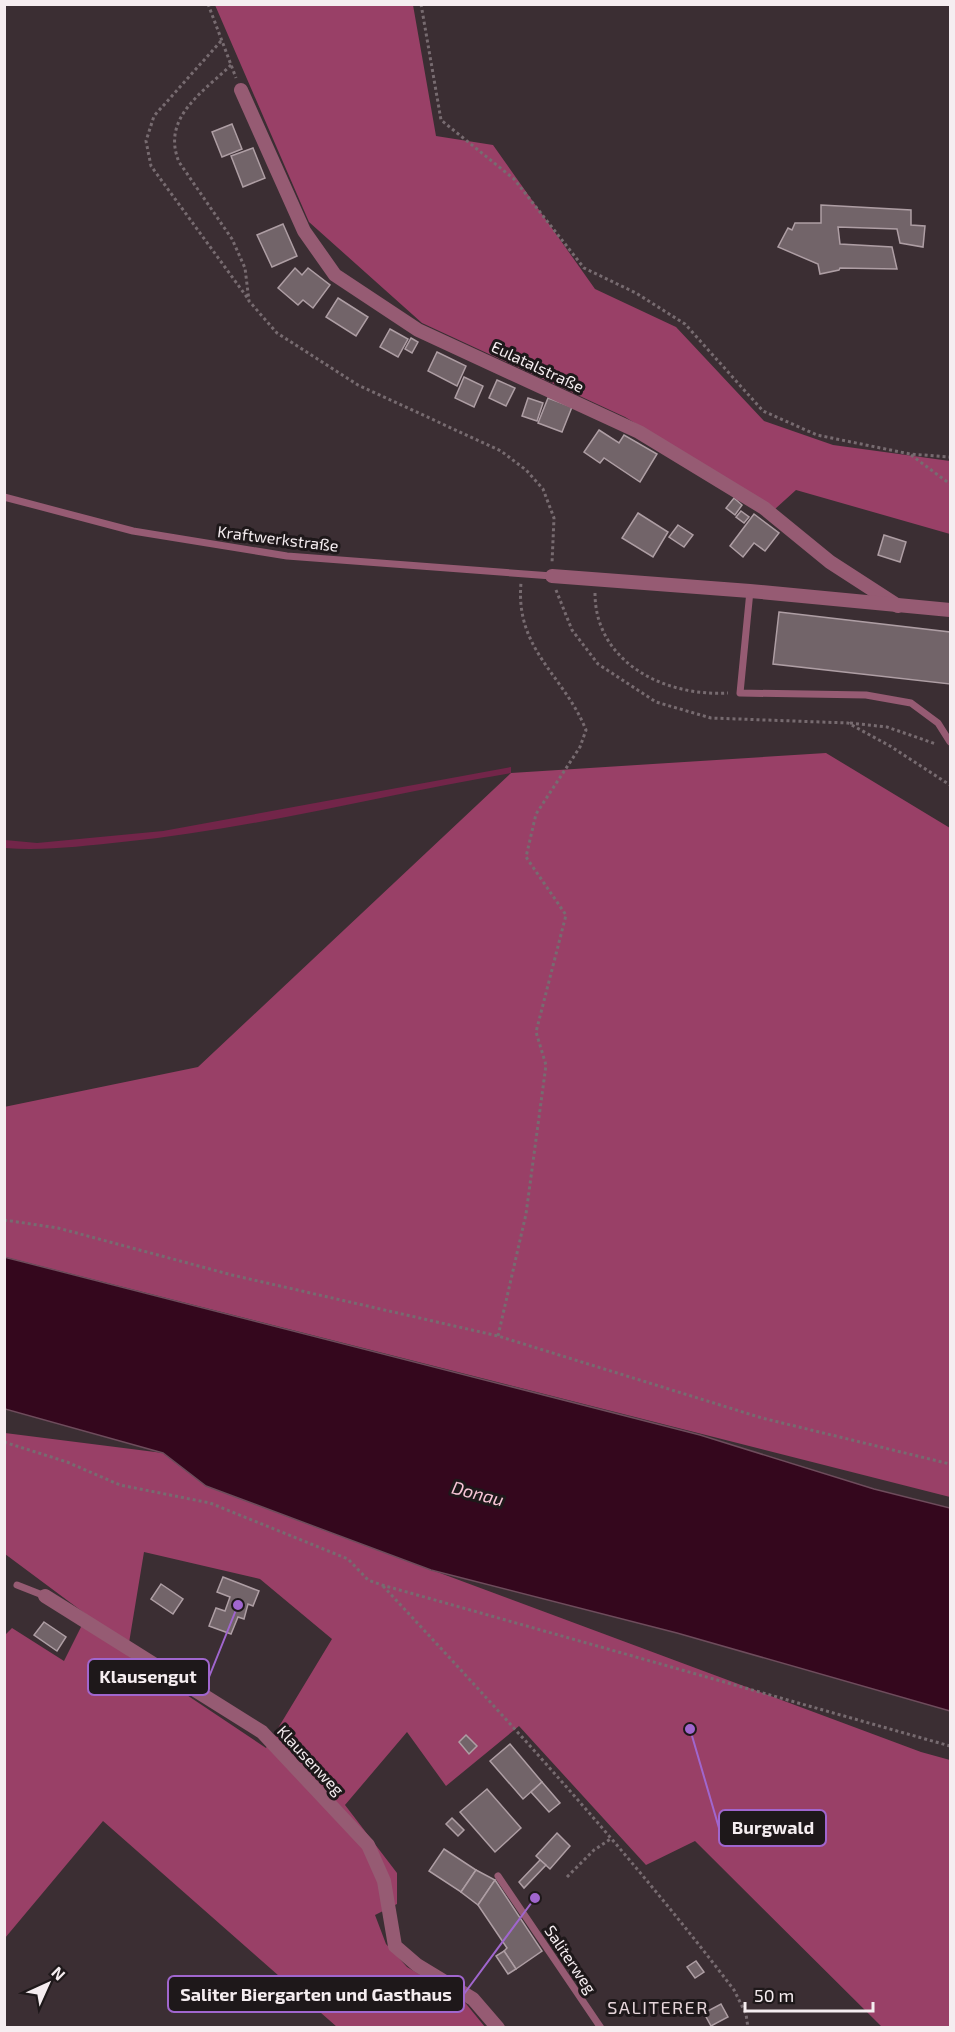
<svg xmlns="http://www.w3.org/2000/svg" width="955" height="2032" viewBox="0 0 955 2032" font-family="'Exo 2',sans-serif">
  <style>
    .green { fill: #722549 }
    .forest { fill: #994067; fill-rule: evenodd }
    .water { fill: #34071d; stroke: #6e4c5c; stroke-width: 1.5 }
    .building { fill: #726469; stroke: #ae9ea4; stroke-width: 1.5 }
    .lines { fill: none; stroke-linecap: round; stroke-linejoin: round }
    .path { stroke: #776b70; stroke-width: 3; stroke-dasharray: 3 3; stroke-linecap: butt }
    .service { stroke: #965b73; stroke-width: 7 }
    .minor { stroke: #965b73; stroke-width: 14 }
    .labels { text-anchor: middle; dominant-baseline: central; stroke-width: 6; stroke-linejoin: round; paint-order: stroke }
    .street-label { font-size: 16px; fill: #f5edf0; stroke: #1e181a }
    .water-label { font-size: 18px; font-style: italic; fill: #f8c5d7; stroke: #1e181a }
    .neighbourhood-label { font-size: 18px; letter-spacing: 1.5px; fill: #e6d5da; stroke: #1e181a }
    .leader { fill: none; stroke: #a066ce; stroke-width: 2 }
    .callout-dot { fill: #a066ce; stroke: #1e181a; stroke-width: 2 }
    .callout { fill: #1e181a; stroke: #a066ce; stroke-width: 2 }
    .callout-label { font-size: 18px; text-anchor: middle; font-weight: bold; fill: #f5edf0 }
  </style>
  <rect width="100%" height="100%" fill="#3b2e33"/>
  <path class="green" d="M511 767V773C381 795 253 829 122 842 83 846 44 851 5 848V840L37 843 163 831Z"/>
  <g class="forest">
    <polygon points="215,5 413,5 436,136 493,145 595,289 676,327 764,421 833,445 950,461 950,534 796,490 775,509 625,417 422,323 309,222"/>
    <polygon points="826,753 950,828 950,1497 5,1257 4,1107 198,1067 511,773"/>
    <path d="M5 1433 163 1453 206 1486 921 1752 950 1760V2027H882L695 1841 646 1865 519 1726 446 1786 407 1732 345 1805 397 1873V1904L375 1915 386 1944 407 1967 463 2000 485 2027H337L103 1821 5 1938V1635L12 1628 64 1661 87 1615 5 1554ZM144 1552 260 1579 332 1639 266 1748 127 1655Z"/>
  </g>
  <polygon class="water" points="4,1257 700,1435 874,1489 950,1508 950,1711 677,1633 431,1570 206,1486 163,1453 5,1409"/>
  <g class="building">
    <polygon points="232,124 242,149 222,157 212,132"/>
    <polygon points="253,148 265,178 243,187 231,156"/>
    <polygon points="821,205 911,210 911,225 925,226 923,247 900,243 897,229 838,227 840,244 892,247 897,269 840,268 839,270 820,274 818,264 778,247 788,228 792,230 795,223 821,223"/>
    <polygon points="283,224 297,256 272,267 257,235"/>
    <polygon points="295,268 302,275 308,268 330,285 313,308 303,300 298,305 278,288"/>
    <polygon points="338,298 368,317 356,336 326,317"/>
    <polygon points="390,329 408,339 398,357 380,347"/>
    <polygon points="411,338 418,342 412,353 405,349"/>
    <polygon points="437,352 466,366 457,386 428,371"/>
    <polygon points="464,377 483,386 474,407 455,398"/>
    <polygon points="497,380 515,388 506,406 489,398"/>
    <polygon points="528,398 543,403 537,421 522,416"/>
    <polygon points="548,398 572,407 562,432 538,423"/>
    <polygon points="599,430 619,443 624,435 657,454 640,482 604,458 600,463 584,452"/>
    <polygon points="734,498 742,505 735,515 726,508"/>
    <polygon points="741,511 749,517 744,523 736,517"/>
    <polygon points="638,513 668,532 653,557 622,538"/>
    <polygon points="754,514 779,533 765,551 754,543 743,557 730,546"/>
    <polygon points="678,525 693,535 684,547 669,537"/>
    <polygon points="884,535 906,542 900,562 878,555"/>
    <polygon points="779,612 950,632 950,684 773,664"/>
    <polygon points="223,1577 259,1591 253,1606 248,1604 244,1619 238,1617 231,1634 209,1626 216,1608 225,1611 230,1597 217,1592"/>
    <polygon points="161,1584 183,1599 173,1614 151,1599"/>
    <polygon points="44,1622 66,1637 57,1651 34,1635"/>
    <polygon points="466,1735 477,1746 469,1754 459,1742"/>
    <polygon points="510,1744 542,1782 523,1799 490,1761"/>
    <polygon points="542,1782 560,1803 549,1812 531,1792"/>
    <polygon points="487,1789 521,1828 495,1852 460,1812"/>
    <polygon points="452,1818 464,1830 458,1836 446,1824"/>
    <polygon points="557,1833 570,1846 550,1869 536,1856"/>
    <polygon points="444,1849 476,1870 461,1892 429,1871"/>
    <polygon points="540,1860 546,1865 524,1888 519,1882"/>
    <polygon points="476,1870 495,1880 478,1905 461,1892"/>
    <polygon points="495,1880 542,1951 516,1969 504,1951 507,1948 478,1905"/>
    <polygon points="504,1951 516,1969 508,1974 496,1956"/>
    <polygon points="696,1961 704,1972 695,1978 687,1967"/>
    <polygon points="721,2004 728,2017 711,2026 704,2013"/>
  </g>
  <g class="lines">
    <g class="path">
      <polyline points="208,4 236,78"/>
      <polyline points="421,4 441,120 514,179 584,268 636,293 685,324 763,411 817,435 910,454 950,457"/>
      <polyline points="221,41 154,116 146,141 151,166 249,300"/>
      <path d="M231 65C202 93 161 118 179 162L232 239 245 268 249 301 277 333 358 385 501 451 526 470 543 489 554 518 552 563"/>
      <polyline points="911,455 950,484"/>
      <polyline points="556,590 572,630 598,664 656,702 711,718 848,723 890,746 950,785"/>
      <path d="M595 593C595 663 666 697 728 693"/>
      <polyline points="850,723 887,727 936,744"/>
      <polyline points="4,1220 58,1228 232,1275 498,1336 762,1418 950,1464"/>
      <path d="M498 1336 526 1214 546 1065 536 1032 566 915 526 857 536 814 580 747 586 730C564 675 515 650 521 583"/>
      <polyline points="4,1442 67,1462 120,1485 210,1503 348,1559 368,1580 382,1585 950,1746"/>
      <path d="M383 1586C505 1717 626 1848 734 1990L746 2014 748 2028"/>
      <polyline points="567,1877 594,1850 612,1838"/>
    </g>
    <g class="service">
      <polyline points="4,497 133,531 287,556 552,576"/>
      <polyline points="750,591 740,693 866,695 911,703 938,723 950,742"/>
      <polyline points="17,1585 45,1596"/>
      <polyline points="498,1876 601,2028"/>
    </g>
    <g class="minor">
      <polyline points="241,90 304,231 335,275 418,330 639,432 764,508 830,562 898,606"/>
      <polyline points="552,576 750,591 950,610"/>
      <polyline points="45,1596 262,1732 368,1845 384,1881 395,1946 417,1965 473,1999 498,2028"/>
    </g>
  </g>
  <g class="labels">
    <g class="street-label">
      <text transform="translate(538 366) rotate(25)">Eulatalstraße</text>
      <text transform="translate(278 538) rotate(7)">Kraftwerkstraße</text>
      <text transform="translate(311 1760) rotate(47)">Klausenweg</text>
      <text transform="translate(571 1959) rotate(56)">Saliterweg</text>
    </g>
    <g class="water-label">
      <text transform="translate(478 1493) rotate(15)">Donau</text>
    </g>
    <g class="neighbourhood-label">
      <text x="658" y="2007">SALITERER</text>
    </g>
  </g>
  <path class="leader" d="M238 1605L209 1677M690 1729L719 1828M535 1898L464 1994"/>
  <g class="callout-dot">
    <circle cx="238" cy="1605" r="6"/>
    <circle cx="690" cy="1729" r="6"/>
    <circle cx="535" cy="1898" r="6"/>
  </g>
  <g class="callout">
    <rect x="88" y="1659" width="121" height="36" rx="6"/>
    <rect x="719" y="1810" width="107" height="36" rx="6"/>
    <rect x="168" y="1976" width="296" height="36" rx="6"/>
  </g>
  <g class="callout-label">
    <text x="148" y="1683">Klausengut</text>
    <text x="773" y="1834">Burgwald</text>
    <text x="316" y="2001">Saliter Biergarten und Gasthaus</text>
  </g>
  <rect width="955" height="2032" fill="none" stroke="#f5edf0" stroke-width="12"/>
  <g transform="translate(48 1984) rotate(45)" stroke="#1e181a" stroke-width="4.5" paint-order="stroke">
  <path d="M0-4.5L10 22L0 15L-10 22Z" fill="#f5edf0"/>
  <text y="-9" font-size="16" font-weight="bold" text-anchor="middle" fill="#f5edf0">N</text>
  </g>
  <path d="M745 2002v9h128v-9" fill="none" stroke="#f5edf0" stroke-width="3"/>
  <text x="754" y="2002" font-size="18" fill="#f5edf0" stroke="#1e181a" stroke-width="4.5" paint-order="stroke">50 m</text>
</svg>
